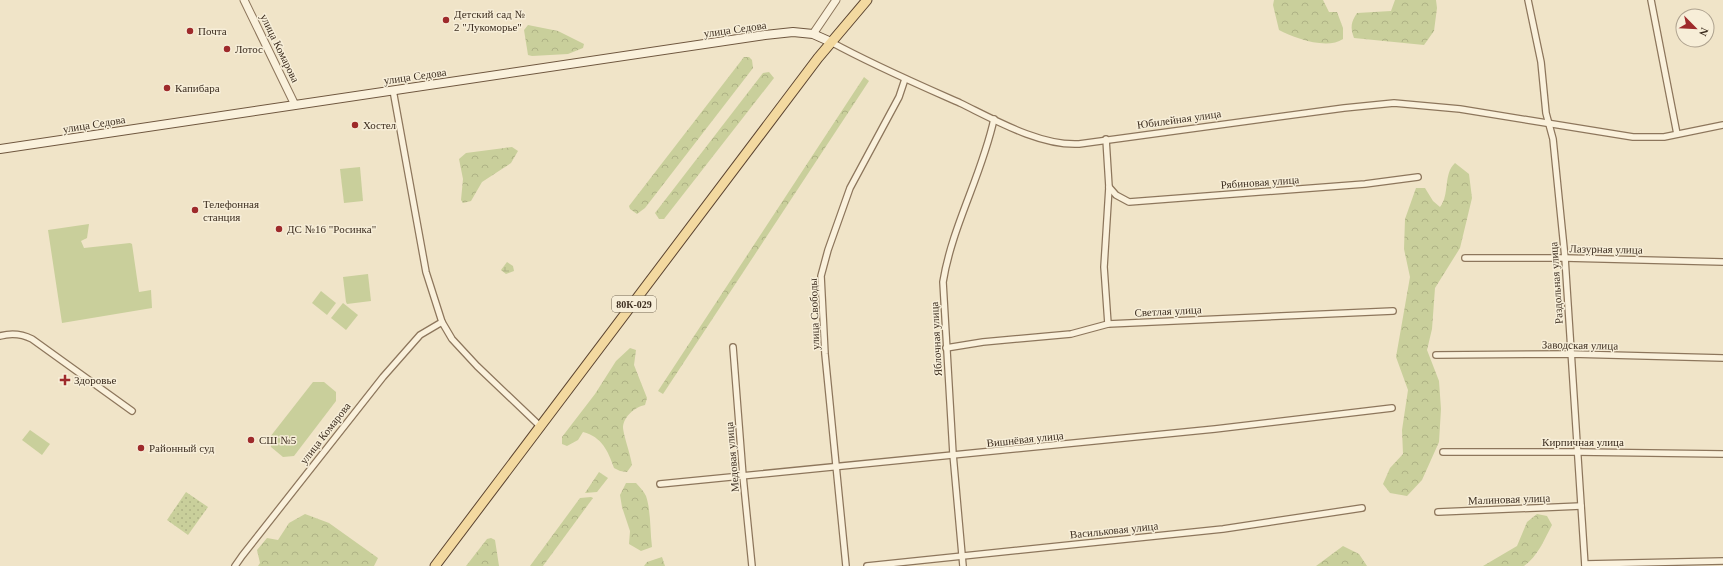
<svg xmlns="http://www.w3.org/2000/svg" width="1723" height="566" viewBox="0 0 1723 566" font-family="Georgia,serif">
  <style>
    .grass { fill: url(#grass-dots) }
    .forest { fill: url(#forest-crowns) }
    .wetland { fill: url(#wetland-marsh) }
    .green { fill: #c9cf9b }
    .lines { fill: none; stroke-linecap: round; stroke-linejoin: round }
    .minor-casing { stroke: #8d765c; stroke-width: 8 }
    .tertiary-casing { stroke: #8d765c; stroke-width: 9 }
    .secondary-casing { stroke: #6f573f; stroke-width: 10 }
    .primary-casing { stroke: #5b4430; stroke-width: 11 }
    .minor { stroke: #faf1dc; stroke-width: 5.5 }
    .tertiary { stroke: #faf1dc; stroke-width: 7 }
    .secondary { stroke: #faf1dc; stroke-width: 8 }
    .primary { stroke: #f3d9a0; stroke-width: 9 }
    .poi-dot { fill: #9e2a2b; stroke: #f7eed8; stroke-width: 1.5 }
    .labels { text-anchor: middle; dominant-baseline: central; stroke-width: 3; stroke-linejoin: round; paint-order: stroke }
    .shield { fill: #f7eed8; stroke: #756857; stroke-width: 1 }
    .shield-label { font-size: 10px; font-weight: bold; fill: #3d2e20 }
    .poi-label { font-size: 11px; fill: #3d2e20; stroke: #f7eed8; text-anchor: start }
    .street-label { font-size: 11px; fill: #3d2e20; stroke: #f7eed8 }
  </style>
  <defs>
    <pattern id="grass-dots" width="8" height="8" patternUnits="userSpaceOnUse"><rect width="8" height="8" fill="#c9cf9b"/><path d="M2 2h.1M6 6h.1" fill="none" stroke="#aeb285" stroke-width="1.8" stroke-linecap="round"/></pattern>
    <pattern id="forest-crowns" width="20" height="18" patternUnits="userSpaceOnUse"><rect width="20" height="18" fill="#c9cf9b"/><path d="M2 6a3 3 0 1 1 6 0M12 15a3 3 0 1 1 6 0" fill="none" stroke="#aeb285"/></pattern>
    <pattern id="wetland-marsh" width="20" height="14" patternUnits="userSpaceOnUse"><rect width="20" height="14" fill="#c9cf9b"/><path d="M1 5h8M5 5V1M11 12h8M15 12V8" fill="none" stroke="#aeb285"/></pattern>
  </defs>
  <rect width="100%" height="100%" fill="#f0e4c8"/>
  <polygon class="grass" points="186,492 208,507 188,535 167,520"/>
  <g class="forest">
    <path d="M1274 0H1323L1329 12H1337L1343 28V39C1327 50 1294 38 1279 30L1273 5Z"/>
    <path d="M1395 0H1436L1437 8 1434 31 1424 45 1354 38C1350 27 1351 22 1357 13L1391 11Z"/>
    <polygon points="528,25 558,31 584,44 583,48 568,54 532,56 528,55 524,30"/>
    <polygon points="744,57 749,57 752,60 753,68 645,208 637,214 630,209 629,206"/>
    <polygon points="769,72 774,78 664,219 659,219 655,213 763,73"/>
    <polygon points="864,77 869,81 663,394 658,391"/>
    <polygon points="512,147 518,151 511,163 482,182 471,201 463,203 461,200 463,179 459,159 466,153"/>
    <path d="M1455 163 1469 174 1472 198 1460 248 1435 288 1432 329 1427 350 1439 381 1441 409 1439 442 1422 480 1407 496 1390 493 1383 484 1390 468 1403 454 1402 430 1408 390 1396 357 1410 277 1404 249 1405 219 1416 188H1425L1433 201 1440 207C1450 195 1443 174 1455 163Z"/>
    <path d="M630 348 636 350 634 365 647 398 645 405C635 407 624 416 623 427 623 434 631 456 632 465L627 472 620 471 614 468C608 451 602 437 583 432L578 440 567 446 562 444V437L595 394 616 361Z"/>
    <polygon points="599,472 608,478 597,492 585,493"/>
    <path d="M626 483H636C640 487 644 492 646 496 651 511 650 531 652 547L641 551 629 544 630 531 622 507 620 495Z"/>
    <polygon points="591,497 593,498 543,566 530,566 580,498"/>
    <polygon points="305,514 329,523 378,558 374,566 258,566 260,563 257,550 267,538 278,540 289,523"/>
    <path d="M1537 514 1547 516 1552 525C1544 540 1538 556 1524 566H1483L1517 546 1527 522Z"/>
    <polygon points="491,538 495,540 499,566 466,566 487,539"/>
    <polygon points="1343,546 1359,554 1367,566 1316,566"/>
    <polygon points="662,557 665,566 644,566 647,562"/>
  </g>
  <polygon class="wetland" points="507,262 513,266 514,271 506,274 501,270"/>
  <g class="green">
    <polygon points="360,167 363,201 344,203 340,169"/>
    <polygon points="89,224 87,238 81,241 84,248 130,243 132,244 139,292 151,290 152,308 62,323 48,230"/>
    <polygon points="368,274 371,301 347,304 346,302 343,277"/>
    <polygon points="321,291 336,303 327,315 312,303"/>
    <polygon points="343,303 358,315 346,330 331,318"/>
    <polygon points="313,382 324,382 336,392 336,401 294,456 283,457 271,447 270,437"/>
    <polygon points="30,430 50,444 42,455 22,440"/>
  </g>
  <g class="lines">
    <defs>
      <g id="minor">
        <polyline points="1528,0 1541,62 1546,113 1553,139 1565,258 1585,566"/>
        <polyline points="1651,0 1677,134"/>
        <path d="M831 42C873 65 917 84 960 103 995 120 1040 146 1079 144L1344 108 1394 103 1460 109 1633 137H1664L1723 125"/>
        <polyline points="393,90 426,272 442,322 452,339 477,366 541,427"/>
        <polyline points="1106,139 1109,187 1104,267 1108,324"/>
        <polyline points="1109,187 1116,195 1129,202 1365,184 1418,177"/>
        <polyline points="1465,258 1565,258 1723,262"/>
        <path d="M0 336C11 333 22 334 32 339L132 411"/>
        <polyline points="733,347 743,476 752,566"/>
        <polyline points="946,348 983,342 1071,334 1108,324 1393,311"/>
        <polyline points="1436,355 1571,354 1723,358"/>
        <polyline points="1443,452 1577,452 1723,454"/>
        <polyline points="660,484 1215,429 1392,408"/>
        <polyline points="1438,512 1581,506"/>
        <polyline points="1585,564 1723,561"/>
        <polyline points="235,566 242,556 383,377 420,335 442,322"/>
        <polyline points="846,566 825,354 821,276 828,250 850,188 899,97 905,79"/>
        <polyline points="867,566 1223,529 1362,508"/>
        <path d="M963 566 953 454 943 282C952 226 982 175 994 119"/>
      </g>
      <g id="tertiary">
        <polyline points="244,0 295,105"/>
        <polyline points="813,34 836,0"/>
      </g>
      <polyline id="secondary" points="0,149 765,35 793,32 813,34 831,42"/>
      <polyline id="primary" points="435,566 818,58 867,0"/>
    </defs>
    <use href="#minor" class="minor-casing"/>
    <use href="#tertiary" class="tertiary-casing"/>
    <use href="#secondary" class="secondary-casing"/>
    <use href="#primary" class="primary-casing"/>
    <use href="#minor" class="minor"/>
    <use href="#tertiary" class="tertiary"/>
    <use href="#secondary" class="secondary"/>
    <use href="#primary" class="primary"/>
  </g>
  <g class="poi-dot">
    <circle cx="446" cy="20" r="4"/>
    <circle cx="190" cy="31" r="4"/>
    <circle cx="227" cy="49" r="4"/>
    <circle cx="167" cy="88" r="4"/>
    <circle cx="355" cy="125" r="4"/>
    <circle cx="195" cy="210" r="4"/>
    <circle cx="279" cy="229" r="4"/>
    <path d="M63 374h4v4h4v4h-4v4h-4v-4h-4v-4h4z"/>
    <circle cx="251" cy="440" r="4"/>
    <circle cx="141" cy="448" r="4"/>
  </g>
  <g class="labels">
    <rect class="shield" x="612" y="296" width="44" height="16" rx="3"/>
    <g class="shield-label">
      <text x="634" y="304">80К-029</text>
    </g>
    <g class="poi-label">
      <text x="454" y="14">Детский сад №<tspan x="454" dy="13">2 "Лукоморье"</tspan></text>
      <text x="198" y="31">Почта</text>
      <text x="235" y="49">Лотос</text>
      <text x="175" y="88">Капибара</text>
      <text x="363" y="125">Хостел</text>
      <text x="203" y="204">Телефонная<tspan x="203" dy="13">станция</tspan></text>
      <text x="287" y="229">ДС №16 "Росинка"</text>
      <text x="74" y="380">Здоровье</text>
      <text x="259" y="440">СШ №5</text>
      <text x="149" y="448">Районный суд</text>
    </g>
    <g class="street-label">
      <text transform="translate(735 29) rotate(-8)">улица Седова</text>
      <text transform="translate(280 48) rotate(64)">улица Комарова</text>
      <text transform="translate(415 76) rotate(-8)">улица Седова</text>
      <text transform="translate(1179 119) rotate(-8)">Юбилейная улица</text>
      <text transform="translate(94 124) rotate(-9)">улица Седова</text>
      <text transform="translate(1260 182) rotate(-4)">Рябиновая улица</text>
      <text transform="translate(1606 249) rotate(1)">Лазурная улица</text>
      <text transform="translate(1556 283) rotate(-94)">Раздольная улица</text>
      <text transform="translate(1168 311) rotate(-3)">Светлая улица</text>
      <text transform="translate(814 314) rotate(-92)">улица Свободы</text>
      <text transform="translate(936 339) rotate(-93)">Яблочная улица</text>
      <text transform="translate(1580 345) rotate(1)">Заводская улица</text>
      <text transform="translate(325 433) rotate(-52)">улица Комарова</text>
      <text transform="translate(1025 439) rotate(-6)">Вишнёвая улица</text>
      <text x="1583" y="442">Кирпичная улица</text>
      <text transform="translate(732 457) rotate(-95)">Медовая улица</text>
      <text transform="translate(1509 499) rotate(-2)">Малиновая улица</text>
      <text transform="translate(1114 530) rotate(-6)">Васильковая улица</text>
    </g>
  </g>
  <g transform="translate(1695 28) rotate(114)"><circle r="19" fill="#f7eed8" stroke="#ada18e"/>
  <path d="M0-3L7 15L0 10L-7 15Z" fill="#9e2a2b"/>
  <text y="-6" font-size="11" font-weight="bold" text-anchor="middle" fill="#3d2e20">N</text>
  </g>
</svg>
